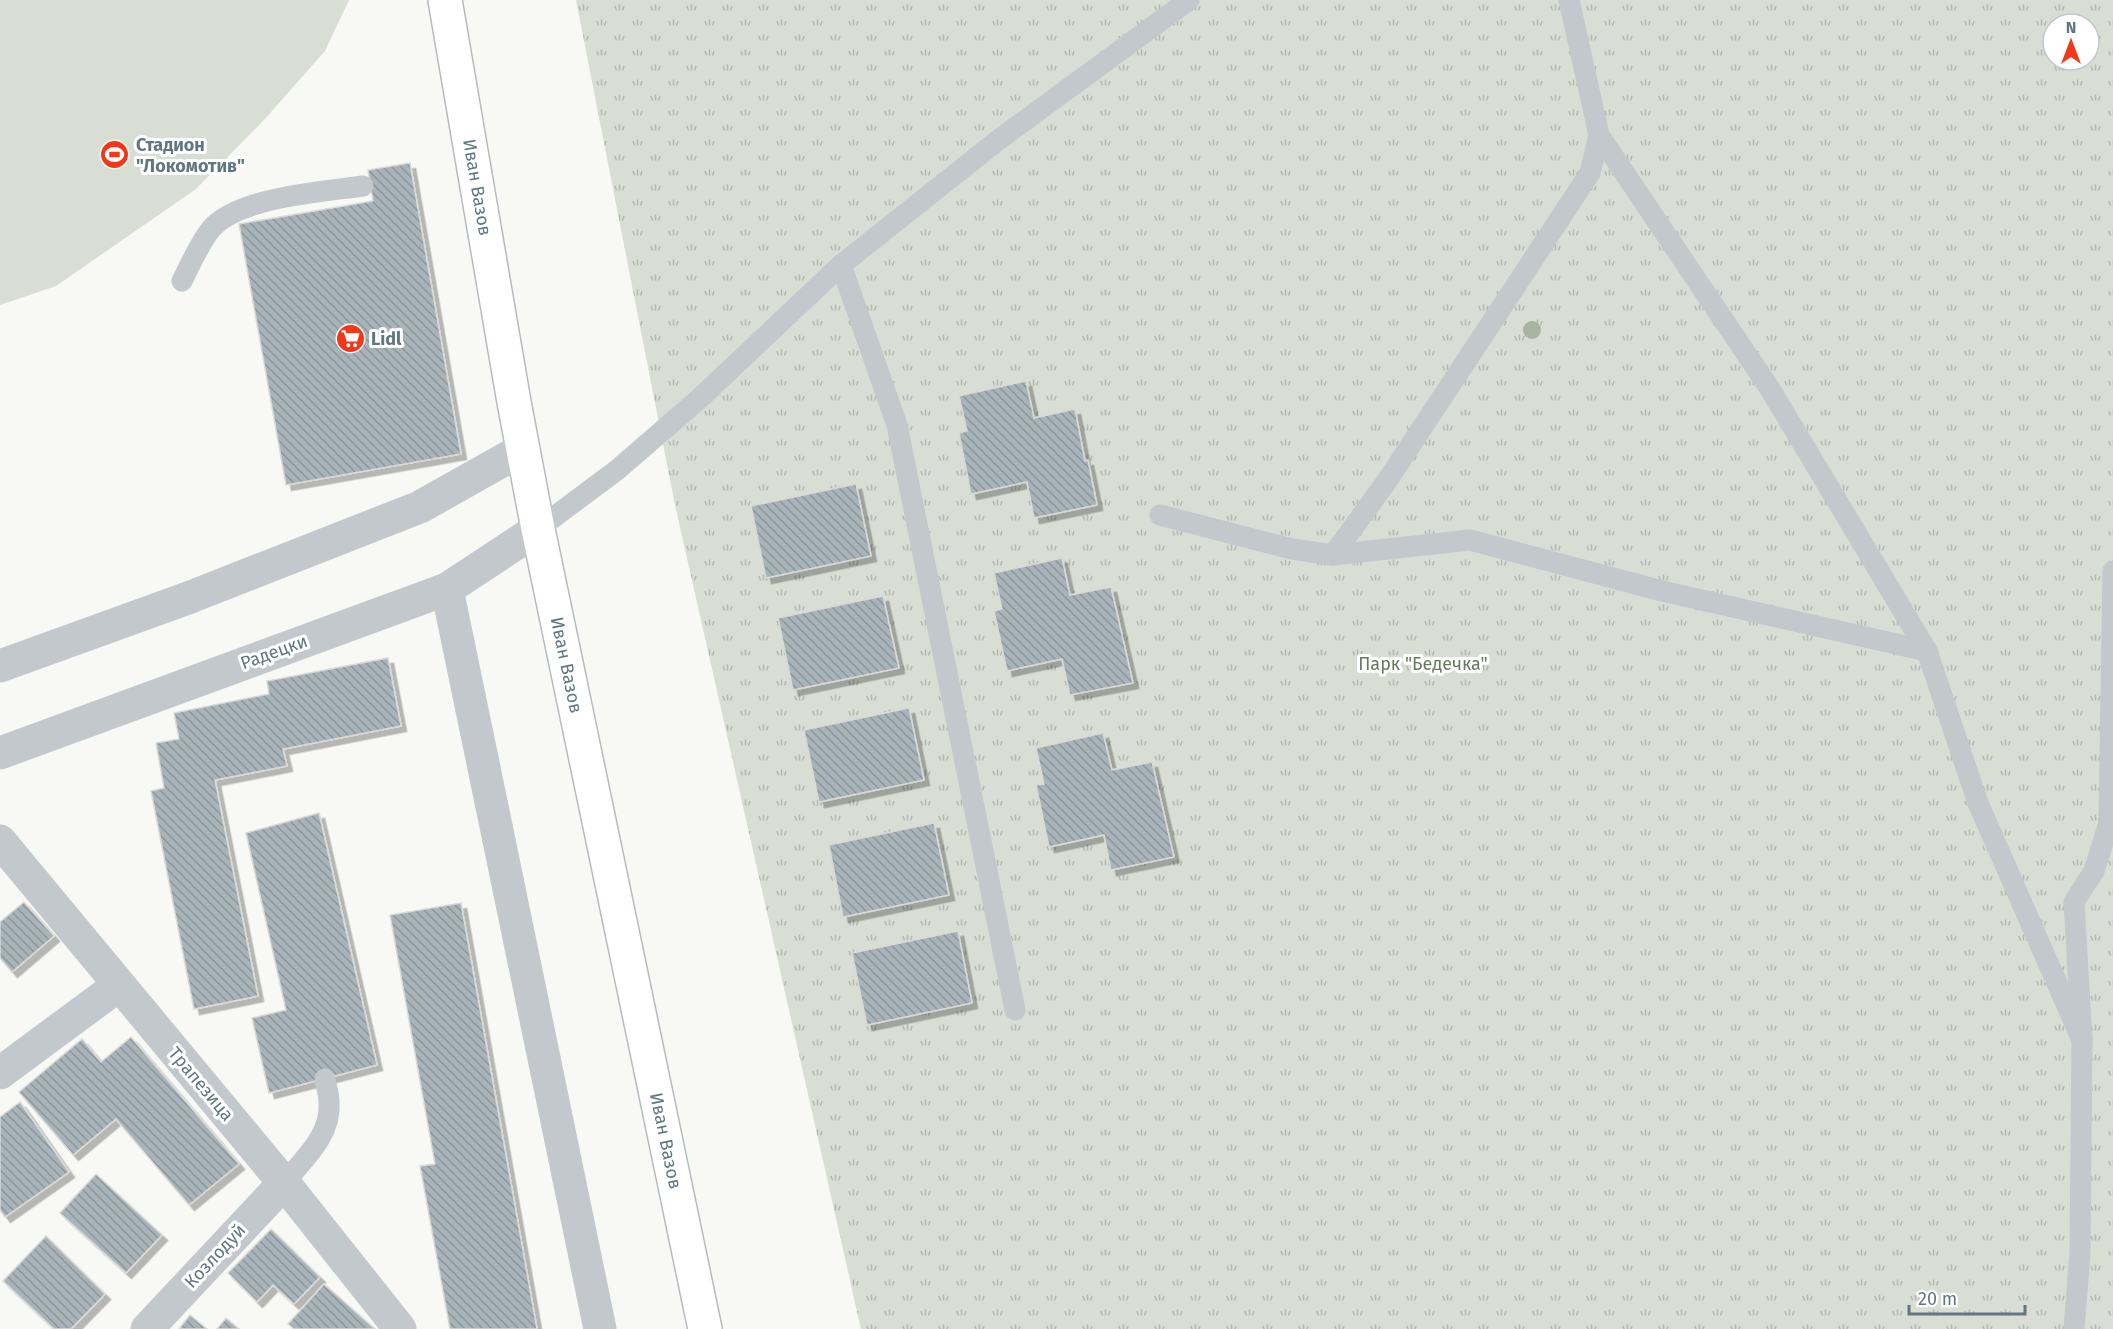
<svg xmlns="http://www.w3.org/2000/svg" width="2113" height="1329" viewBox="0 0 2113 1329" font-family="'Fira Sans',sans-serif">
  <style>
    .grass { fill: url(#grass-tufts); fill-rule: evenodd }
    .pitch { fill: #d8ded3 }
    .building { fill: url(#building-back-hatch); stroke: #d9d9d7; stroke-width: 1.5; filter: url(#shadow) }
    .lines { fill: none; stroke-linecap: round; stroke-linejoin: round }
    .secondary-casing { stroke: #b4bcc0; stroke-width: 36 }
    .lane { stroke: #c2c8cb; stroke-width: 21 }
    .street { stroke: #c2c8cb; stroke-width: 33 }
    .secondary { stroke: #fff; stroke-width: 33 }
    .tree { fill: #a8b3a2 }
    .labels { text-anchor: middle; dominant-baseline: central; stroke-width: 6; stroke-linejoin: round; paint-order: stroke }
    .poi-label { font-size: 18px; font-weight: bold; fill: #607782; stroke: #fff; text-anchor: start }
    .street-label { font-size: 18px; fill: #607782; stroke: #fff }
    .park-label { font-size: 18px; fill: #667a5f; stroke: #fff }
  </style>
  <defs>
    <pattern id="grass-tufts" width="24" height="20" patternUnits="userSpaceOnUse" patternTransform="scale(1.5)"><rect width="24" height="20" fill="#d8ded3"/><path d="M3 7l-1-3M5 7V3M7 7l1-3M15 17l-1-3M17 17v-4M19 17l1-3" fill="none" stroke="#b3b9b1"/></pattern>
    <pattern id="building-back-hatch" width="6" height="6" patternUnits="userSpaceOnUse" patternTransform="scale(1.5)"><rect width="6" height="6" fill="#a8b4b9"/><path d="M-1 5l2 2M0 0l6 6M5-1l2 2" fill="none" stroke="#8c979c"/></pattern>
    <filter id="shadow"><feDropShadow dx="5.5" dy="5.5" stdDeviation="0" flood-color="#0004"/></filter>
  </defs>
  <rect width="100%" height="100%" fill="#f8f8f4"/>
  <path class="grass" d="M576 0H2113V1329H861L675 505ZM2053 24H2089V60H2053Z"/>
  <polygon class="pitch" points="0,0 349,0 325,51 263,121 196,189 56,286 0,305"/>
  <g class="building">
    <polygon points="410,163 461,454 286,485 239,224 373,201 368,170"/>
    <polygon points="1026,381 1034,418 1075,409 1085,461 1088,460 1097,505 1034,518 1027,482 971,494 959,433 967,431 959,396"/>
    <polygon points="856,484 871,556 766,578 751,506"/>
    <polygon points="1062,558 1070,595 1111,587 1133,683 1070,695 1062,659 1007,671 994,611 1002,609 994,573"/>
    <polygon points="883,596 899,668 793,690 778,618"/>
    <polygon points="388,658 401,726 283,749 287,766 215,780 258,996 194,1009 151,791 164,788 156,743 179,739 174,713 269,694 267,681"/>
    <polygon points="909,708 924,780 819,802 804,730"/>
    <polygon points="1103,733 1112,770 1152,762 1174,857 1111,870 1104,835 1049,847 1036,785 1044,784 1036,748"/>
    <polygon points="319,813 377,1065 269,1093 252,1018 286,1010 246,833"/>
    <polygon points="934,823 949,895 843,917 829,845"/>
    <polygon points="24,902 54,936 12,972 0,958 0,922"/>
    <polygon points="461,903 537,1329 450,1329 420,1166 435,1164 390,915"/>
    <polygon points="958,931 972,1003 867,1025 852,953"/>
    <polygon points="131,1037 239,1164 189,1205 116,1119 73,1155 19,1092 82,1039 101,1062"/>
    <polygon points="20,1102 69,1172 5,1217 0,1210 0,1117"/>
    <polygon points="96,1174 162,1235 126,1273 60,1213"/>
    <polygon points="271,1229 320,1277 294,1304 273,1285 257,1302 228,1273"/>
    <polygon points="46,1236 105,1294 71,1329 54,1329 3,1281"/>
    <polygon points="324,1284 375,1329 294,1329 288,1324"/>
    <polygon points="190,1315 207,1329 179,1329"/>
    <polygon points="226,1318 239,1329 217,1329"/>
  </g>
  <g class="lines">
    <defs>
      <g id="secondary">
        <path id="s1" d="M445 0 514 402 538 529 705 1329"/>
      </g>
    </defs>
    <use href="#secondary" class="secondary-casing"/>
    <g class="lane">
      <polyline points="1569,0 1599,135 1770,389 1927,651 1978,803 2082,1040"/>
      <polyline points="841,265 897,425 1015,1010"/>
      <path d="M182 281C191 263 199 244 211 229 238 197 323 192 363 186"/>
      <polyline points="1160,515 1292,549 1333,555 1470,540 1662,591 1927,651"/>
      <polyline points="538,529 617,470 699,399 841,265 997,141 1189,0"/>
      <polyline points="1333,555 1387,481 1590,173 1599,135"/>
      <path d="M284 1183C303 1160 332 1135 329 1102 329 1094 326 1086 325 1079"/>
      <polyline points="2074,1329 2080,1253 2082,1040 2074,902 2094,871 2109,823 2113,571"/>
    </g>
    <g class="street">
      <polyline points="447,589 600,1329"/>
      <polyline points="0,666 188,598 420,507 523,449"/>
      <polyline points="0,753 447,589 538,529"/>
      <polyline points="0,841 284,1183 400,1329"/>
      <polyline points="0,1073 119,985"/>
      <polyline points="147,1329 284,1183"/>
    </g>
    <use href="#secondary" class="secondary"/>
  </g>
  <circle class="tree" cx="1532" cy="330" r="9"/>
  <defs>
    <symbol id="stadium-disc" viewBox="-11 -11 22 22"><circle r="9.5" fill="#f43718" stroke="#fff"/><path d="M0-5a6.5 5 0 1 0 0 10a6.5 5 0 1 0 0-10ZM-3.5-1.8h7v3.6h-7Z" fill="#fff"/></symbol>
    <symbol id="supermarket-disc" viewBox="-11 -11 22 22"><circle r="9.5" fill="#f43718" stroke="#fff"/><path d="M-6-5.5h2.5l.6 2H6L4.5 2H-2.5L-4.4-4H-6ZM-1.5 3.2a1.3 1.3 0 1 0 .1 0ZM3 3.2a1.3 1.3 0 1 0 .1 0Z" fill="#fff"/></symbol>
  </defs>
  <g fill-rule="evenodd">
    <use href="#stadium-disc" x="98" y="138" width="33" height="33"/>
    <use href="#supermarket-disc" x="334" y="322" width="33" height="33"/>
  </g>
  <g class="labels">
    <g class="poi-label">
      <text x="136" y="145">Стадион<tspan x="136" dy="21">"Локомотив"</tspan></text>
      <text x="371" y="339">Lidl</text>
    </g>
    <g class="street-label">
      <text stroke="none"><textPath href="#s1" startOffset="190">Иван Вазов</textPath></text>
      <text transform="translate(274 652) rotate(-20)">Радецки</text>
      <text stroke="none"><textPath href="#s1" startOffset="676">Иван Вазов</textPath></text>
      <text transform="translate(201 1084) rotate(50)">Трапезица</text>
      <text stroke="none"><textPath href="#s1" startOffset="1162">Иван Вазов</textPath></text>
      <text transform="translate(215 1256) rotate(-47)">Козлодуй</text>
    </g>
    <g class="park-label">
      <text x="1423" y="664">Парк "Бедечка"</text>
    </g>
  </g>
  <g transform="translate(2071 42)"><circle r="28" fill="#ffffff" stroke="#bfc9cd" stroke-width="1.5"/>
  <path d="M0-4.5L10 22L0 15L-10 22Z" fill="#f43718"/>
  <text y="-9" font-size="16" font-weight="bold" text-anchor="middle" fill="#607782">N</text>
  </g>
  <path d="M1909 1305v9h116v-9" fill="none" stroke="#607782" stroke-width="3"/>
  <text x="1918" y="1305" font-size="18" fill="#607782" stroke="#ffffff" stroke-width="4.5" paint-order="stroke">20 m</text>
</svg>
